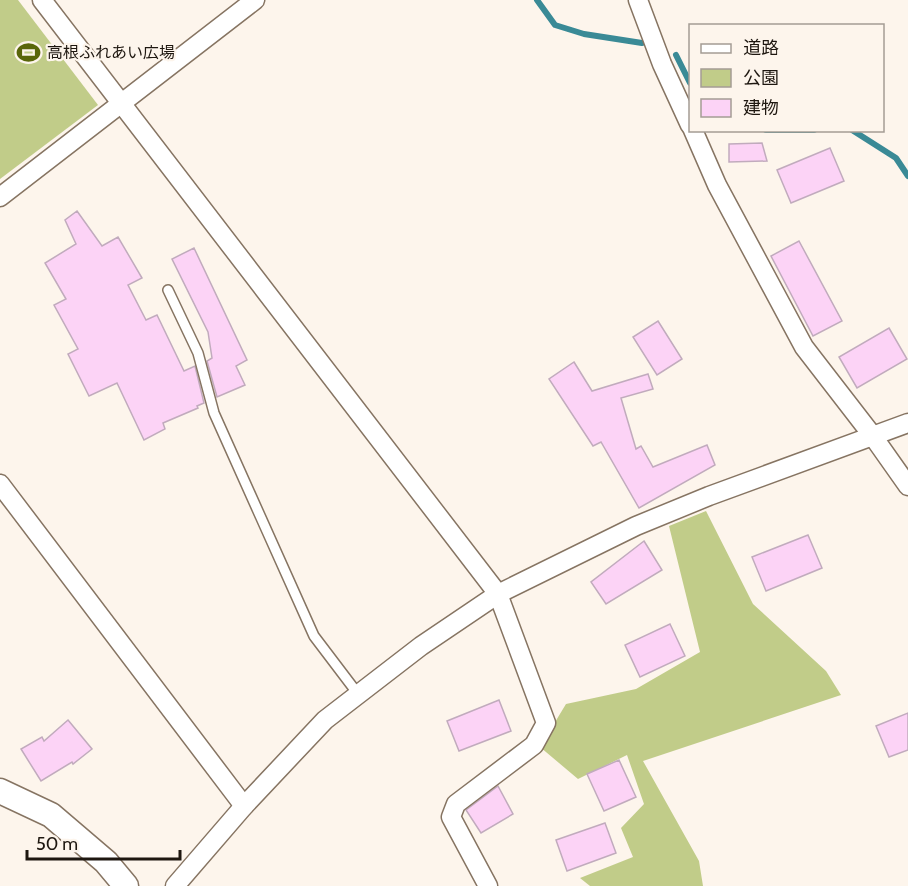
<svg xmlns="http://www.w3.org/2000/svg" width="908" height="886" viewBox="0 0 908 886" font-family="Cabin,'Noto Sans JP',sans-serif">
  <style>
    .green { fill: #c1cc89 }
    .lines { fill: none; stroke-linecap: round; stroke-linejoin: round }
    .stream { stroke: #3a8a96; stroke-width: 6 }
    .building { fill: #fcd3f6; stroke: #c1abbd; stroke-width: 1.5 }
    .lane-casing { stroke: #867462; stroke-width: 12 }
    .street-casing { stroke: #867462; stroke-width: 21 }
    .secondary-casing { stroke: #867462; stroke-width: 27 }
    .lane { stroke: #fff; stroke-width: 9 }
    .street { stroke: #fff; stroke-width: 18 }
    .secondary { stroke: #fff; stroke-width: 24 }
    .labels { text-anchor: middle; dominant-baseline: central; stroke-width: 4.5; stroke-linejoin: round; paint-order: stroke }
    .poi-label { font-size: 16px; fill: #1e1710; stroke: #fdf5ec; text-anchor: start }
  </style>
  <rect width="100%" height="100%" fill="#fdf5ec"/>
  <g class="green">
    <polygon points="0,0 18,0 98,105 0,179"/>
    <polygon points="706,511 753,604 826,671 841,695 643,761 699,861 703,886 590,886 580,878 633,857 621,828 644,804 627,755 578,779 540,747 566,704 636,689 700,652 669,526"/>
  </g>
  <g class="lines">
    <g class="stream">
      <polyline points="537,0 555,25 584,34 642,43"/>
      <polyline points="676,55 690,83"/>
      <polyline points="766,130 814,130"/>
      <polyline points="852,130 896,158 908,176"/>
    </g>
  </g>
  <g class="building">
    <polygon points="762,143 767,161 729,162 729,144"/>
    <polygon points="830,148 844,181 791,203 777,170"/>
    <polygon points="77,211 102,246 118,237 142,278 128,285 146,320 157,315 184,371 195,366 204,403 197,406 198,408 163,423 165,429 144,440 117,383 89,396 68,354 78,349 54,305 66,299 45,263 76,244 65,220"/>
    <polygon points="799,241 842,321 813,336 771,256"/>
    <polygon points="194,248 247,360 236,366 245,385 217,397 207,361 212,358 208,332 172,259"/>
    <polygon points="658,321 682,359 657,375 633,337"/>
    <polygon points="889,328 907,359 857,388 839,357"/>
    <polygon points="574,362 592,391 648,374 653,389 621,398 636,449 641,446 653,467 707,445 715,465 639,508 601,442 593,446 549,379"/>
    <polygon points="808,535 822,568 766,591 752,557"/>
    <polygon points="644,541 662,570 606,604 591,582"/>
    <polygon points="670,624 685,656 640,677 625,645"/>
    <polygon points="499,700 511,731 459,751 447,721"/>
    <polygon points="908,713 908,750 889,757 876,726"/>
    <polygon points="68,720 92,749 73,764 72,762 41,781 21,749 42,737 44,741"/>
    <polygon points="619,760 636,797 604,811 587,774"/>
    <polygon points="498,786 513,814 481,833 466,810"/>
    <polygon points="605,823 616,853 567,871 556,840"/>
  </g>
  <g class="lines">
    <defs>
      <polyline id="lane" points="168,290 198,353 214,413 314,636 358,694"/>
      <g id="street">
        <polyline points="42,0 498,594 546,723 534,745 456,804 451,817 488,886"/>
        <polyline points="638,0 662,64 690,125"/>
        <polyline points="693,130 717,185 804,347 872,435 908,486"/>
        <polyline points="0,197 255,0"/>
        <polyline points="0,484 244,806"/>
        <polyline points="175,886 244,806 325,720 421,646 498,594 636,526 709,496 908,423"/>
      </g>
      <polyline id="secondary" points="0,791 51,815 106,862 126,886"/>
    </defs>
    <use href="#lane" class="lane-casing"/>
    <use href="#street" class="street-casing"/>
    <use href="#secondary" class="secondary-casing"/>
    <use href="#lane" class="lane"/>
    <use href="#street" class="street"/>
    <use href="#secondary" class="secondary"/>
  </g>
  <defs>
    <symbol id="stadium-bare" viewBox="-9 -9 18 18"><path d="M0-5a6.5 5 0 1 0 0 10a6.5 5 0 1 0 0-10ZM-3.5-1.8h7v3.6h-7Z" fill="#59660a" stroke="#fdf5ec" stroke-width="2.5" paint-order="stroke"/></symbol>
  </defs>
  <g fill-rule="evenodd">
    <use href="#stadium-bare" x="12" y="36" width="33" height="33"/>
  </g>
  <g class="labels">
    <g class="poi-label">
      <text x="47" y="52">高根ふれあい広場</text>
    </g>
  </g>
  <rect x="689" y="24" width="195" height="108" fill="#fdf5ec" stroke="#a49c94" stroke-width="1.5"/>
  <rect x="701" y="44" width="30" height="9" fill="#ffffff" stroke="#a49c94" stroke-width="1.5"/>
  <text x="743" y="54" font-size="18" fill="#1e1710">道路</text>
  <rect x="701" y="69" width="30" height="18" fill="#c1cc89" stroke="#a49c94" stroke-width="1.5"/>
  <text x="743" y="84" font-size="18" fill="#1e1710">公園</text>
  <rect x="701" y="99" width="30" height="18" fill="#fcd3f6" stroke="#a49c94" stroke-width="1.5"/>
  <text x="743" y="114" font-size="18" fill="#1e1710">建物</text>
  <path d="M27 850v9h153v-9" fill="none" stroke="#1e1710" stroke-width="3"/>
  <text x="36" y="850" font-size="18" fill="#1e1710" stroke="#fdf5ec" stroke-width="4.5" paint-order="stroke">50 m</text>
</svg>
